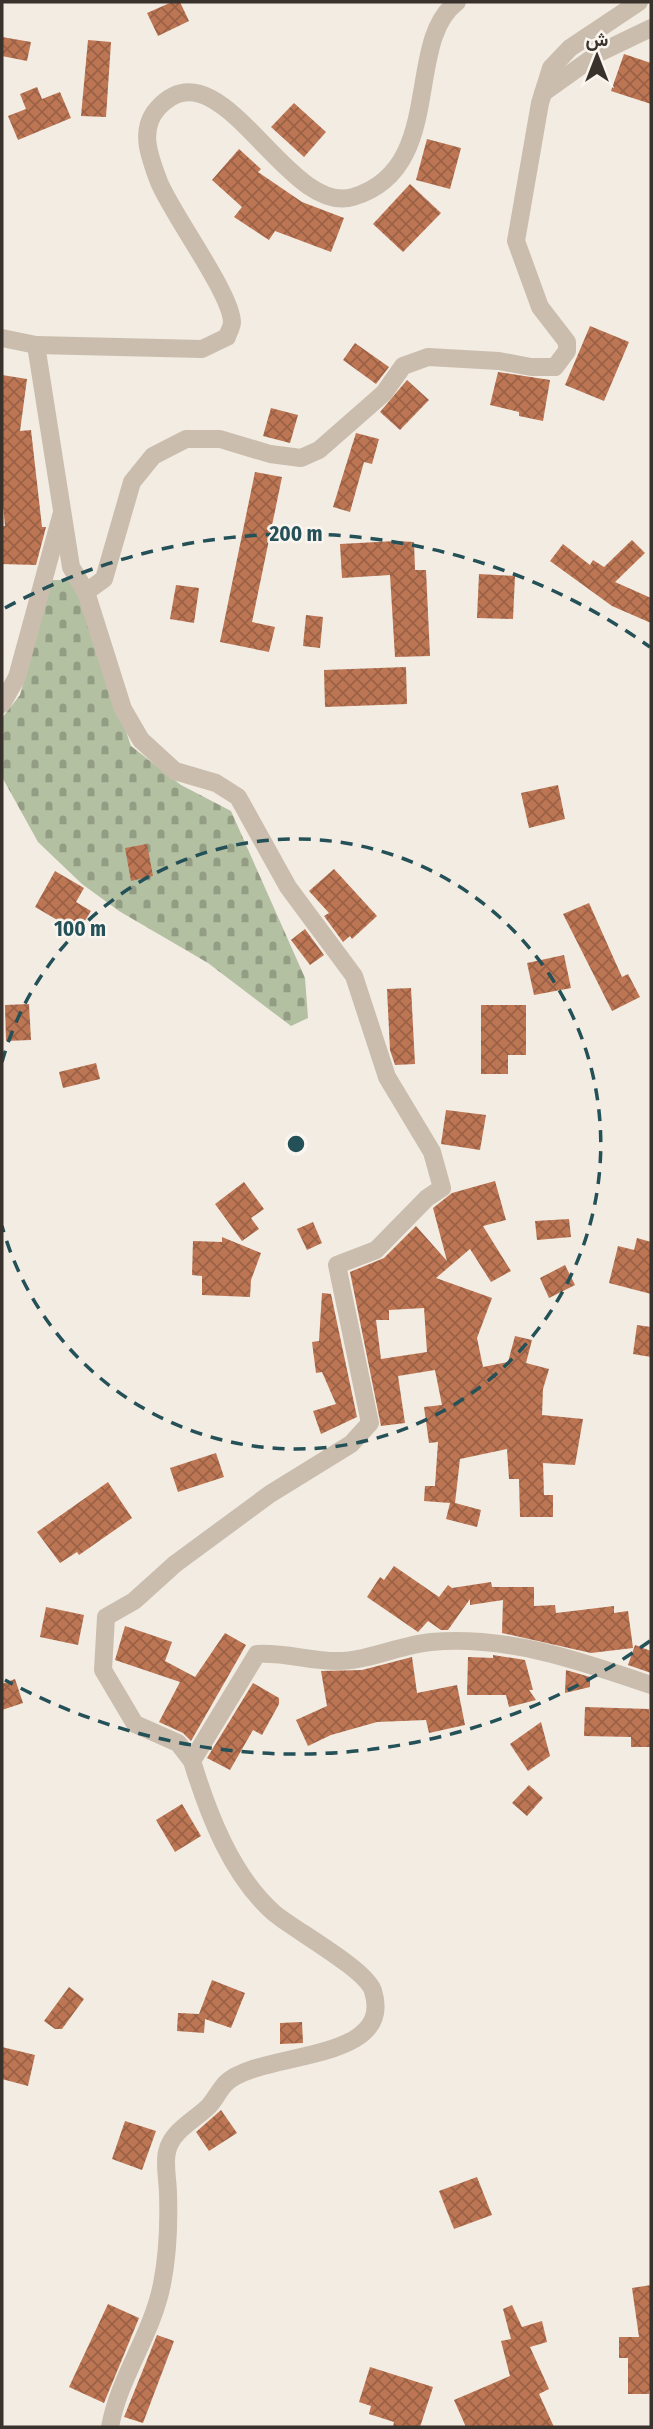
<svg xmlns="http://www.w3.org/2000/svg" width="653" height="2429" viewBox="0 0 653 2429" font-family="'Fira Sans Condensed',Vazirmatn,sans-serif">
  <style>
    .cemetery { fill: url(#cemetery-stones) }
    .building { fill: url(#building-cross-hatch); fill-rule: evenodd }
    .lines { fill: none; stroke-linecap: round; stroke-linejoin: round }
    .minor { stroke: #cabdae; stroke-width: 18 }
    .tertiary { stroke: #cabdae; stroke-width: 18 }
    .ring { fill: none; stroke: #245058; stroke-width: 3.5; stroke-dasharray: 12 9 }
    .centre { fill: #245058; stroke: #faf5ee; stroke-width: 3.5 }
    .ring-label { font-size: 21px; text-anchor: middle; font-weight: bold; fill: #245058; stroke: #faf5ee; stroke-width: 5; stroke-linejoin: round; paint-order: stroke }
  </style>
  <defs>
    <pattern id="cemetery-stones" width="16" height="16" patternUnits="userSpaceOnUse" patternTransform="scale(1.75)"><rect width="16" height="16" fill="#b4c0a2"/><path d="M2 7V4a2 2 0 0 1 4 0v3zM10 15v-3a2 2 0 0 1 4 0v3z" fill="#939d84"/></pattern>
    <pattern id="building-cross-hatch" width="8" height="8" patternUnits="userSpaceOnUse" patternTransform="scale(1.75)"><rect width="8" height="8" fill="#bd7654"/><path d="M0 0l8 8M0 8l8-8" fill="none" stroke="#9b6146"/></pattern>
  </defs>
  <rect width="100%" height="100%" fill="#f2ece2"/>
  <polygon class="cemetery" points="52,580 68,580 79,594 131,746 181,785 231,811 305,978 308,1018 291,1026 208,963 119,911 82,884 38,842 2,777 2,718 20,695"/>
  <g class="building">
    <polygon points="172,2 180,2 189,21 158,36 147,13"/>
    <polygon points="2,37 31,42 27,61 2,56"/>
    <polygon points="88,40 111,42 106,117 81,116"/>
    <polygon points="624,54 651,63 651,104 611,91"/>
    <polygon points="37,87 42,99 60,92 71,118 18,140 8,116 26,109 20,94"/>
    <polygon points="294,103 326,132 304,157 271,127"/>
    <polygon points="427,139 461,148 450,189 416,180"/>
    <polygon points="239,149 261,169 258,172 302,202 344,218 331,252 275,231 269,240 234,217 242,207 212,180"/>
    <polygon points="410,184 441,213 403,252 373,224"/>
    <polygon points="590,326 629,342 604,401 565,385"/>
    <polygon points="355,343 389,367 376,384 343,360"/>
    <polygon points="498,372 550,380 543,421 519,416 519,412 490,405"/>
    <polygon points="2,375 27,379 20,431 31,430 42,527 46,527 36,565 2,564 2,526 5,526 2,494"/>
    <polygon points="407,380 429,400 400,430 380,412"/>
    <polygon points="271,408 298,415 290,443 263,436"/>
    <polygon points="356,433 379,439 372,464 364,462 350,512 333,507"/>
    <polygon points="255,472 282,477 252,622 275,627 269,652 220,642"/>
    <polygon points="632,540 645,553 615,582 651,598 651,623 612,606 550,561 563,544 590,565 593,560 604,567"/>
    <polygon points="396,541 414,542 415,570 426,570 430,656 395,657 390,575 342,578 340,544"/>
    <polygon points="479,574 515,576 513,619 477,618"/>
    <polygon points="176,585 199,588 194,623 170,619"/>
    <polygon points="306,615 323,617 320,648 303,646"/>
    <polygon points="406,667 407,704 325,707 324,670"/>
    <polygon points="558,785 565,819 529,828 521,793"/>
    <polygon points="147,844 153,876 131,881 125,848"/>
    <polygon points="334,869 377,916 352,939 350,936 343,942 324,916 329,913 309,891"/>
    <polygon points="55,871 84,888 76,902 91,911 78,932 35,907"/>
    <polygon points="589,903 622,977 628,974 640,997 612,1011 563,914"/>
    <polygon points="305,929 324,955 310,965 291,940"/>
    <polygon points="564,955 571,988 534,995 527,963"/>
    <polygon points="411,988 415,1064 395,1065 390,1050 387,989"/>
    <polygon points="29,1004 31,1040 6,1041 5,1005"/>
    <polygon points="481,1005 526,1005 526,1055 508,1055 508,1074 481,1074"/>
    <polygon points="96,1063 100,1079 63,1088 59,1072"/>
    <polygon points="446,1110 486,1115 480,1150 441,1144"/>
    <path d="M495 1181 506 1220 483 1226 511 1271 491 1282 470 1249 436 1278 492 1298 477 1338 483 1367 508 1362 515 1336 532 1340 526 1363 549 1369 543 1389 542 1415 583 1419 575 1465 543 1463 544 1495H553V1517H520L519 1479H509L507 1449 460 1459 455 1503 481 1510 477 1527 446 1519 450 1503 424 1501 425 1486H435L438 1442 429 1443 424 1407 442 1405 435 1370 398 1376 405 1423 381 1426 350 1272 384 1258 416 1226 447 1261 433 1208 452 1193ZM424 1308 427 1352 381 1359 376 1320H389V1310Z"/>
    <polygon points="244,1182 264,1209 251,1218 259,1229 242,1241 215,1204"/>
    <polygon points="569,1219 571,1237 537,1240 535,1221"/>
    <polygon points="313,1222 322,1243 307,1250 297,1229"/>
    <polygon points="222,1237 261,1253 251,1280 250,1297 202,1295 202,1276 192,1275 193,1241 222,1242"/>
    <polygon points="637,1238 651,1242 651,1294 609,1283 618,1246 634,1250"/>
    <polygon points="565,1265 575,1285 549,1298 540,1278"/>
    <polygon points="322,1293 331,1294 357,1417 321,1434 313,1411 336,1404 322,1372 316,1373 312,1342 319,1341"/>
    <polygon points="637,1325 651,1327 651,1357 633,1354"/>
    <polygon points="216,1453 224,1477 178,1492 170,1468"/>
    <polygon points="108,1482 132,1518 79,1555 77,1552 60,1563 37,1532"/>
    <polygon points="394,1566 439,1597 448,1585 452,1588 491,1582 492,1587 534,1587 534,1606 555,1605 556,1613 614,1606 614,1613 628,1611 633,1648 591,1653 502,1633 503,1600 470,1605 470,1599 448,1630 441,1630 428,1621 418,1632 367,1597 380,1577 384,1580"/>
    <polygon points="46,1607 84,1615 78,1645 40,1637"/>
    <polygon points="125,1626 172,1642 165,1661 195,1677 225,1633 246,1645 191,1741 183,1733 159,1722 180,1682 115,1660"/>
    <polygon points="635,1645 651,1651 651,1673 628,1665"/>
    <polygon points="493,1655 525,1660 533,1690 529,1690 536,1700 509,1707 506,1695 467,1695 468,1657 493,1658"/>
    <polygon points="412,1657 417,1693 457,1685 465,1725 429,1733 426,1720 377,1722 331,1735 308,1746 296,1720 327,1706 321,1671 362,1670"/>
    <polygon points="566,1670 590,1677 590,1687 565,1693"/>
    <polygon points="15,1679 23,1703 2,1710 2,1684"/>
    <polygon points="253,1683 279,1698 279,1704 262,1735 253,1730 230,1770 207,1758"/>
    <polygon points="585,1707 649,1709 650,1747 631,1747 631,1737 584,1736"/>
    <polygon points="541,1722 550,1756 528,1771 510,1744"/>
    <polygon points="529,1785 543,1798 527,1816 512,1803"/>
    <polygon points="182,1804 201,1836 175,1852 156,1820"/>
    <polygon points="212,1980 245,1993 231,2028 205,2019 204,2033 177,2031 178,2013 199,2014"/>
    <polygon points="69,1987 84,1999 62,2029 55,2029 44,2021"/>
    <polygon points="302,2022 303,2043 280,2044 280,2023"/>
    <polygon points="2,2047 35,2055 28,2086 2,2079"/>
    <polygon points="221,2110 237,2133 209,2151 196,2132"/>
    <polygon points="125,2121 156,2131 142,2170 112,2159"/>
    <polygon points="477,2177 492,2215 454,2229 439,2191"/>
    <polygon points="651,2285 651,2384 649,2394 628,2394 628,2358 619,2358 619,2337 639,2337 632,2288"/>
    <polygon points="108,2304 139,2318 104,2403 69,2387"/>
    <polygon points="512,2305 522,2327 542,2321 547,2342 530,2347 549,2389 539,2394 554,2427 466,2427 454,2400 510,2376 501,2341 511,2339 503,2309"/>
    <polygon points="157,2335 174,2341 143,2423 124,2417"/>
    <polygon points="370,2367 433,2387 420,2427 393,2427 394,2422 369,2414 371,2406 359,2402"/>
  </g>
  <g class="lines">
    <g class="minor">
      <polyline points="543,93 599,53 651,28"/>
      <path d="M2 338 36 345 71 567 86 592 123 709 141 740 175 771 216 783 238 797 288 887 354 976 387 1077 432 1152 442 1188 427 1198 376 1250 337 1265 370 1423 351 1444 270 1494 175 1564 134 1601 106 1617 103 1670 135 1724 178 1743 192 1761 257 1654C284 1652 309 1661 337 1661 368 1661 400 1645 431 1642 507 1635 581 1661 651 1685"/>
      <polyline points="86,592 104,579 132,482 153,456 186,439 220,439 270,454 301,458 319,450 384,393 403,366 428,357 499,361 531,367 555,367 567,351 567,342 540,307 516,241 540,103 551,68 570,48 639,2"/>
      <polyline points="2,704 17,677 61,516"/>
      <path d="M110 2427C119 2377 152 2335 162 2284 168 2254 169 2224 168 2194 168 2181 164 2164 167 2152 171 2131 195 2120 209 2106 215 2099 219 2091 225 2084 257 2050 396 2065 373 1991 366 1969 294 1930 274 1913 231 1875 208 1813 192 1761"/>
    </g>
    <path class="tertiary" d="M36 345 202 349 227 337C228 333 232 327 232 322 231 293 173 216 159 182 150 158 138 130 158 108 221 40 286 217 353 197 447 169 403 42 457 2"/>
  </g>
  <g class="ring">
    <path d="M2 1062A305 305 0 1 1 2 1226"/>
    <path d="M650 1641A610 610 0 0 1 5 1680M5 608A610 610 0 0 1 650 647"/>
  </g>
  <circle cx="296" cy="1144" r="10" class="centre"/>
  <g class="ring-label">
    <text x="296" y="541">200 m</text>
    <text x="80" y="936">100 m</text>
  </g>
  <rect width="653" height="2429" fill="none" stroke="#39312c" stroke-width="7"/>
  <g transform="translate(597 56)" stroke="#faf5ee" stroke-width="5" paint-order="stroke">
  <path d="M0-5L12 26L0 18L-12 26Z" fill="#39312c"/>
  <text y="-10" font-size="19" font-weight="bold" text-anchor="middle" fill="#39312c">ش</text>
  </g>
</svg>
